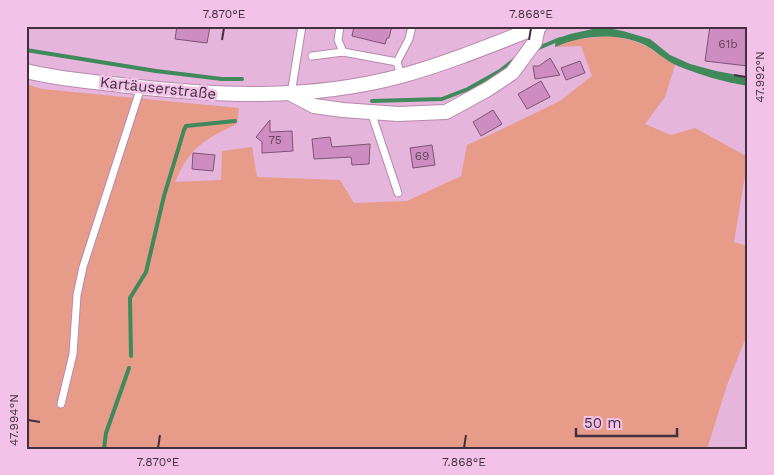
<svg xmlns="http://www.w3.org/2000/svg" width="774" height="475" viewBox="0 0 774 475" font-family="'Work Sans',sans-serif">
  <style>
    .green { fill: #e79c8a }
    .water { fill: #3f895b }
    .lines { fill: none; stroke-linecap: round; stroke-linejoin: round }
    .stream { stroke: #3f895b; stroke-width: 4 }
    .building { fill: #ce8dc1; stroke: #7d5375 }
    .service-casing { stroke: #b88aaf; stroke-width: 9 }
    .minor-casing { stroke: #b88aaf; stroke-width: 16 }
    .service { stroke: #fff; stroke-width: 7 }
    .minor { stroke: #fff; stroke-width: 14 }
    .ticks { fill: none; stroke: #43303f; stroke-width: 2 }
    .labels { text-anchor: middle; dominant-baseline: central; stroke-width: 5; stroke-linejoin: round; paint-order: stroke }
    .number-label { font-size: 12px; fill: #664760 }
    .street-label { font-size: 15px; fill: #43303f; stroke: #f3c2e8 }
    .neatline { fill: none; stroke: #43303f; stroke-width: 2 }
    .ticks-label { font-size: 12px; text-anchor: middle; fill: #43303f }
  </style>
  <rect width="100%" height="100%" fill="#e5b5db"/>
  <path class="green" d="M611 36 631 40 646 46 675 65 665 97 645 124 671 135 695 128 748 157 734 242 748 246V332L727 385 707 449H26V84L42 89 239 108 237 124C205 139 190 147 175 182L221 180 222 151 252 147 257 177 340 180 354 203 407 201 461 176 467 145 494 133 560 101 592 76 581 46 555 47 570 40Z"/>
  <path class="water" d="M602 27 623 31 650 39 670 55 690 64 716 71 748 77V86C724 82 700 75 678 66 666 61 656 51 645 45 618 32 582 35 555 47L556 39 570 34Z"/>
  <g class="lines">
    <g class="stream">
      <polyline points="536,49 560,39"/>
      <polyline points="26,50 156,71 222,79 242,79"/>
      <polyline points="372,101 442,99 468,89 500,71 514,60"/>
      <polyline points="131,356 130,298 146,272 164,196 184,130 186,126 235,121"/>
      <polyline points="104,449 106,433 129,368"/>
    </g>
  </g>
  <g class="building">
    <polygon points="177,26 210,26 207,43 175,39"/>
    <polygon points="354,26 392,26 389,38 387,38 385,44 352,36"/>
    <polygon points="710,26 748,26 748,66 705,61"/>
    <polygon points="550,58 560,75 535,79 533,66 539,66"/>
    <polygon points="580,61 585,73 566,80 561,68"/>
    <polygon points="541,81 550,97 527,109 518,94"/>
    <polygon points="493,110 502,124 481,136 473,122"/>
    <polygon points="270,120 270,132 292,131 293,151 262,153 262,142 256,137"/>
    <polygon points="330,137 332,147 370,144 369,164 352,165 351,157 314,159 312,139"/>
    <polygon points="432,145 435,165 413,168 410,148"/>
    <polygon points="193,153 215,155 213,171 192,169"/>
  </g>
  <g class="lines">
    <defs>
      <g id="service">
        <polyline points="340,26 338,40 343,52"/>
        <polyline points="312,56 343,52 397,62"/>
        <polyline points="401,76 397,62 409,39 412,26"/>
        <polyline points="291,94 302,26"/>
        <polyline points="371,112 398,193"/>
        <polyline points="61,404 73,354 77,295 83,267 141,87"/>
      </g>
      <g id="minor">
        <path d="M26 71C57 79 88 81 120 85 215 96 307 101 401 76 448 63 494 44 540 26"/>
        <polyline points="291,94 314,106 343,110 398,114 446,112 488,89 512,73 535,42 538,27"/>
      </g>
    </defs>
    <use href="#service" class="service-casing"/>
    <use href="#minor" class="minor-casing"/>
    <use href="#service" class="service"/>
    <use href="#minor" class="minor"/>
  </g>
  <path class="ticks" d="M222 40 224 28M529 40 531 28M734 75 746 77M28 420 40 422M158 448 160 435M464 448 466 435"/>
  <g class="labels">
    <g class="number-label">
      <text x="728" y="44">61b</text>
      <text x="275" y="140">75</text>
      <text x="422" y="156">69</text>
    </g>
    <g class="street-label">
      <text transform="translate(158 88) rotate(6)">Kartäuserstraße</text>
    </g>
  </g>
  <rect width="774" height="475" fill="none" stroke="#f3c2e8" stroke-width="55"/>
  <path d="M576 428v8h101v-8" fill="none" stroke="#43303f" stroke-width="2.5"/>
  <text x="584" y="428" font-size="15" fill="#43303f" stroke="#f3c2e8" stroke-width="4" paint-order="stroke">50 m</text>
  <rect x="28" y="28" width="718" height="420" class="neatline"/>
  <g class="ticks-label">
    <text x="224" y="18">7.870°E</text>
    <text x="531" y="18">7.868°E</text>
    <text transform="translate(760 77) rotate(-90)" y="4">47.992°N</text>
    <text transform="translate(14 420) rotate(-90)" y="4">47.994°N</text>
    <text x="158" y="466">7.870°E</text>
    <text x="464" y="466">7.868°E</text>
  </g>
</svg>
